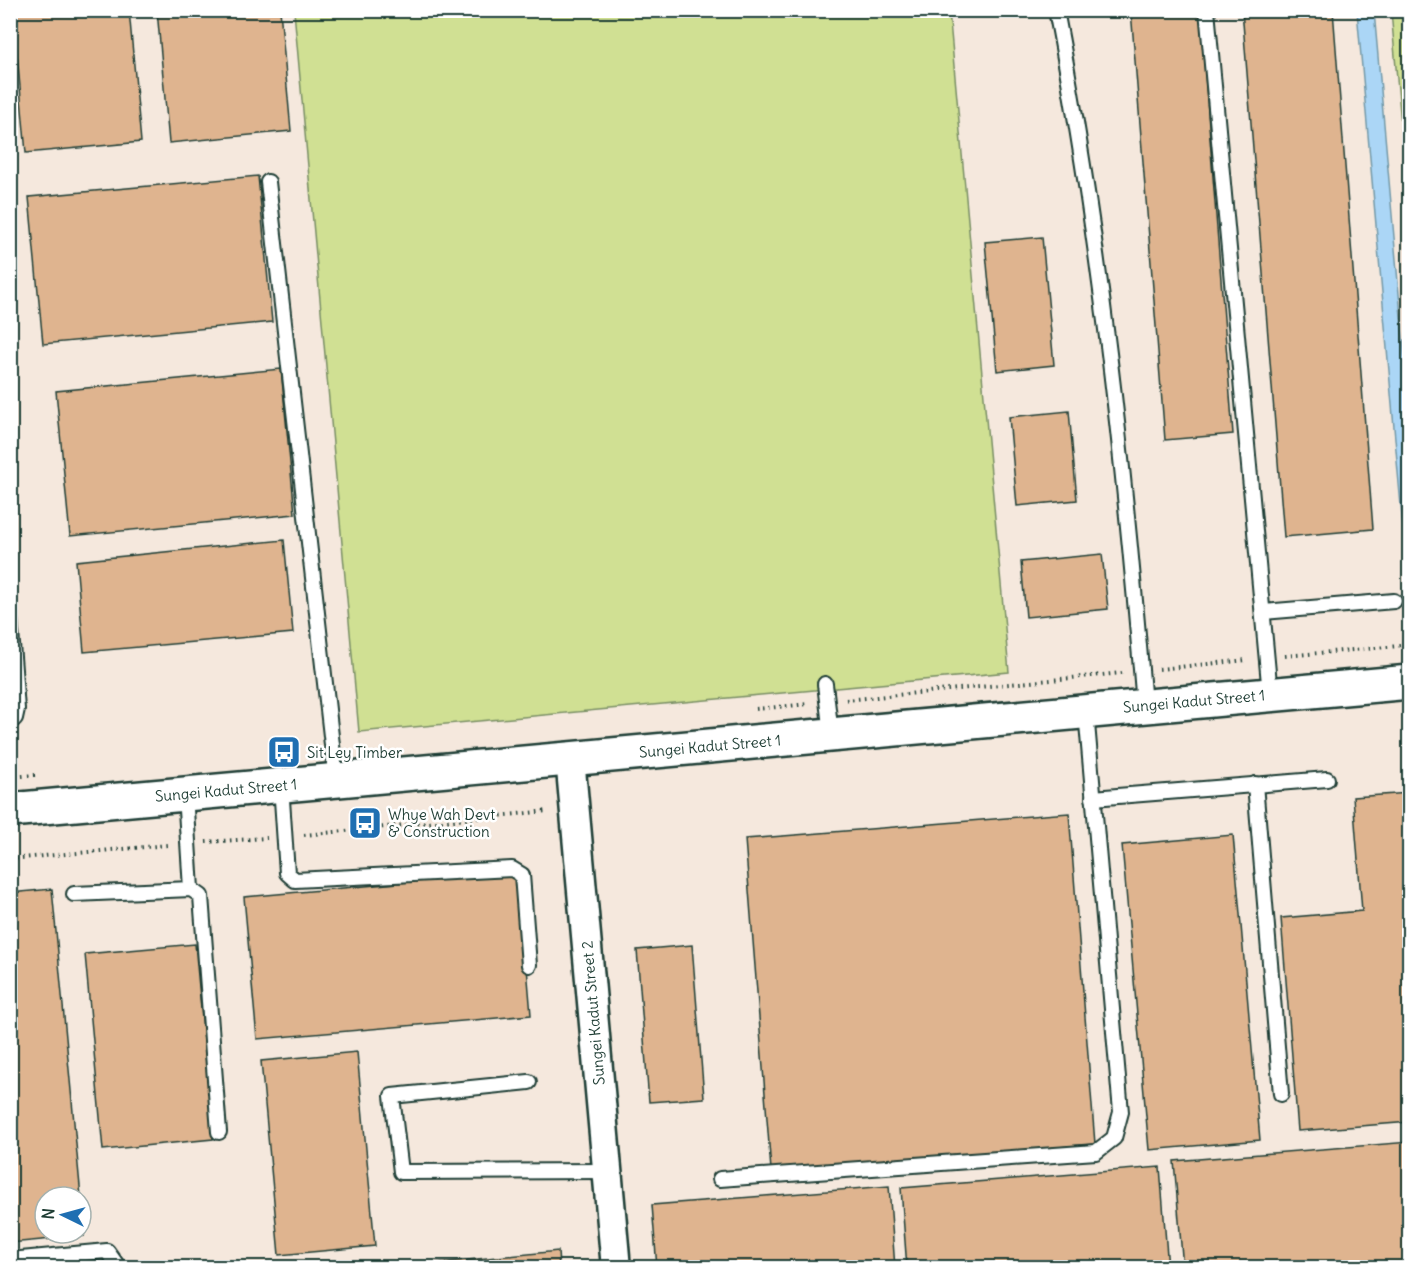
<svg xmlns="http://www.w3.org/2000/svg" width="1420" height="1278" viewBox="0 0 1420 1278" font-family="Delius,sans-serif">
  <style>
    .built { fill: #f5e8dd; fill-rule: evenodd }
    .green { fill: #d0e093; stroke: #788e64; stroke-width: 1.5 }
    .water { fill: #abd6f6; stroke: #7399a8; stroke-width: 1.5 }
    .building { fill: #dfb48f; stroke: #1f3d34; stroke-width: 1.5 }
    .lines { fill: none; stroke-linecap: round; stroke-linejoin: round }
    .lane-casing { stroke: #1f3d34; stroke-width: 18 }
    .street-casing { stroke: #1f3d34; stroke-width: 33 }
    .secondary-casing { stroke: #1f3d34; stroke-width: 38 }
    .path { stroke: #1f3d34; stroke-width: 4; stroke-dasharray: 1.5 4.5; stroke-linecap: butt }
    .lane { stroke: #fff; stroke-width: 14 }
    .street { stroke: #fff; stroke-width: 28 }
    .secondary { stroke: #fff; stroke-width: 33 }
    .labels { text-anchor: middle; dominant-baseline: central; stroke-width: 5; stroke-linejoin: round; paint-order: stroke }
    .street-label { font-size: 15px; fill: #1f3d34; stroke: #fff }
    .poi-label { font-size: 15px; fill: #1f3d34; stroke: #fff; text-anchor: start }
  </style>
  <rect width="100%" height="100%" fill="#fff"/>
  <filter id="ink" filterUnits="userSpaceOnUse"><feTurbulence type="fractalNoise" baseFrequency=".0167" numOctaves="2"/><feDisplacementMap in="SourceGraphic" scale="12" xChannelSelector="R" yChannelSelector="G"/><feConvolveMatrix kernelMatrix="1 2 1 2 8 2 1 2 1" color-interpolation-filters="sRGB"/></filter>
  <g filter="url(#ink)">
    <path class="built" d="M10 11H1409V1267H11ZM45 1197H81V1233H45Z"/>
    <g class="green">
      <polygon points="294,11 949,11 1009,672 359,732"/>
      <polygon points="1391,11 1409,11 1409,214"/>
    </g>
    <polygon class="water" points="1357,11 1374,11 1409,407 1409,596"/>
    <g class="building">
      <polygon points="13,10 129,10 141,142 26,153"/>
      <polygon points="157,10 280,10 291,131 169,143"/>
      <polygon points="1131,10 1200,10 1233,434 1165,440"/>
      <polygon points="1242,10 1333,10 1373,529 1284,537"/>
      <polygon points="258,176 272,322 43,344 29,197"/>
      <polygon points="1042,237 1054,365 997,371 985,242"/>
      <polygon points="281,369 295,514 70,536 56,391"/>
      <polygon points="1069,411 1077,500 1017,506 1009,417"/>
      <polygon points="284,540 293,633 84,652 76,561"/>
      <polygon points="1102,554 1108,609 1026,617 1021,562"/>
      <polygon points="1410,793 1410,1122 1298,1131 1281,918 1362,911 1353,797"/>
      <polygon points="1069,813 1095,1144 771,1170 745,839"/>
      <polygon points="1233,835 1260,1140 1149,1150 1122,845"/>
      <polygon points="519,872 531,1015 257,1039 244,897"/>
      <polygon points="52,889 81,1197 45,1197 45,1233 81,1233 81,1200 84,1236 10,1243 10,893"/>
      <polygon points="195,944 213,1139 103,1150 85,954"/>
      <polygon points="692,945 704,1098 649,1102 637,950"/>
      <polygon points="357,1052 375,1246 279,1255 261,1061"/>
      <polygon points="1410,1142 1410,1268 1183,1268 1174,1161"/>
      <polygon points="1160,1167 1168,1268 907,1268 901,1188"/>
      <polygon points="889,1186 895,1268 657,1268 652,1205"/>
      <polygon points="558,1251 559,1268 387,1268"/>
    </g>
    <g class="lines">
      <defs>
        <g id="lane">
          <path d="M1056 10C1100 239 1125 473 1144 705"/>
          <polyline points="1207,10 1270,694"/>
          <polyline points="268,182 336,780"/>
          <polyline points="1263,612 1394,601"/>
          <polyline points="10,618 17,709 15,718 10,723"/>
          <polyline points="825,684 831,734"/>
          <polyline points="1255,784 1281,1094"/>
          <polyline points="281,785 287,873 295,880 512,869 522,875 529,965"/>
          <polyline points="185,794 191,889"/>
          <polyline points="1093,798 1327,779"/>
          <polyline points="74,894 191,889 201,896 219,1132"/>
          <polyline points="529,1082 392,1096 401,1172 607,1171"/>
          <polyline points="720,1179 1096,1152 1114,1138 1121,1112 1086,712"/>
          <polyline points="10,1260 107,1251 119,1268"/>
        </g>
        <polyline id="street" points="570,758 616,1268"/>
        <polyline id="secondary" points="10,810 1410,682"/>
      </defs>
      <use href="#lane" class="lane-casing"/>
      <use href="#street" class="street-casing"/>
      <use href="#secondary" class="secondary-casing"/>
      <g class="path">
        <polyline points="1285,656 1410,645"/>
        <polyline points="1159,669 1247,660"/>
        <polyline points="846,700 1122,673"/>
        <polyline points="756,709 809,704"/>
        <polyline points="10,777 35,775"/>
        <polyline points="304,835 548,811"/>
        <polyline points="206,842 267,838"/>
        <polyline points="10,859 168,845"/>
      </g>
      <use href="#lane" class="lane"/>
      <use href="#street" class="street"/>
      <use href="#secondary" class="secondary"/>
    </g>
  </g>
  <defs>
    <symbol id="bus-square" viewBox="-11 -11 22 22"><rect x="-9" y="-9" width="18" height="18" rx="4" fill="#1f6fb2" stroke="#fff"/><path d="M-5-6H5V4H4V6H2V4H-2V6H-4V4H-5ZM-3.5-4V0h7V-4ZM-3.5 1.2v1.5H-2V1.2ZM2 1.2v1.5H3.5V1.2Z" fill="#fff"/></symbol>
  </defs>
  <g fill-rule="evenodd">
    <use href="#bus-square" x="265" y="733" width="38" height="38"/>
    <use href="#bus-square" x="346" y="804" width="38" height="38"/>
  </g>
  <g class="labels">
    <g class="street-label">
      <text transform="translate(1194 701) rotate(-5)">Sungei Kadut Street 1</text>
      <text transform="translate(710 746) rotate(-5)">Sungei Kadut Street 1</text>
      <text transform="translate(226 790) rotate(-5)">Sungei Kadut Street 1</text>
      <text transform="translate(593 1013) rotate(-95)">Sungei Kadut Street 2</text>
    </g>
    <g class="poi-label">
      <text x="307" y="752">Sit Ley Timber</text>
      <text x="388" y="814">Whye Wah Devt<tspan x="388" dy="17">&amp; Construction</tspan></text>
    </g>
  </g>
  <rect width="1420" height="1278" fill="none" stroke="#fff" stroke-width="36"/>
  <rect x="18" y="18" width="1384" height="1242" fill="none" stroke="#1f3d34" stroke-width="2" filter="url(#ink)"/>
  <g transform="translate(63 1215) rotate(275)"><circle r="28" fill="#ffffff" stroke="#a5b1ae" stroke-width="1.5"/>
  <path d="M0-4.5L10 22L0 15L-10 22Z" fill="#1f6fb2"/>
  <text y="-9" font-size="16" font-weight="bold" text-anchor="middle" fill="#1f3d34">N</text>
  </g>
</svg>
